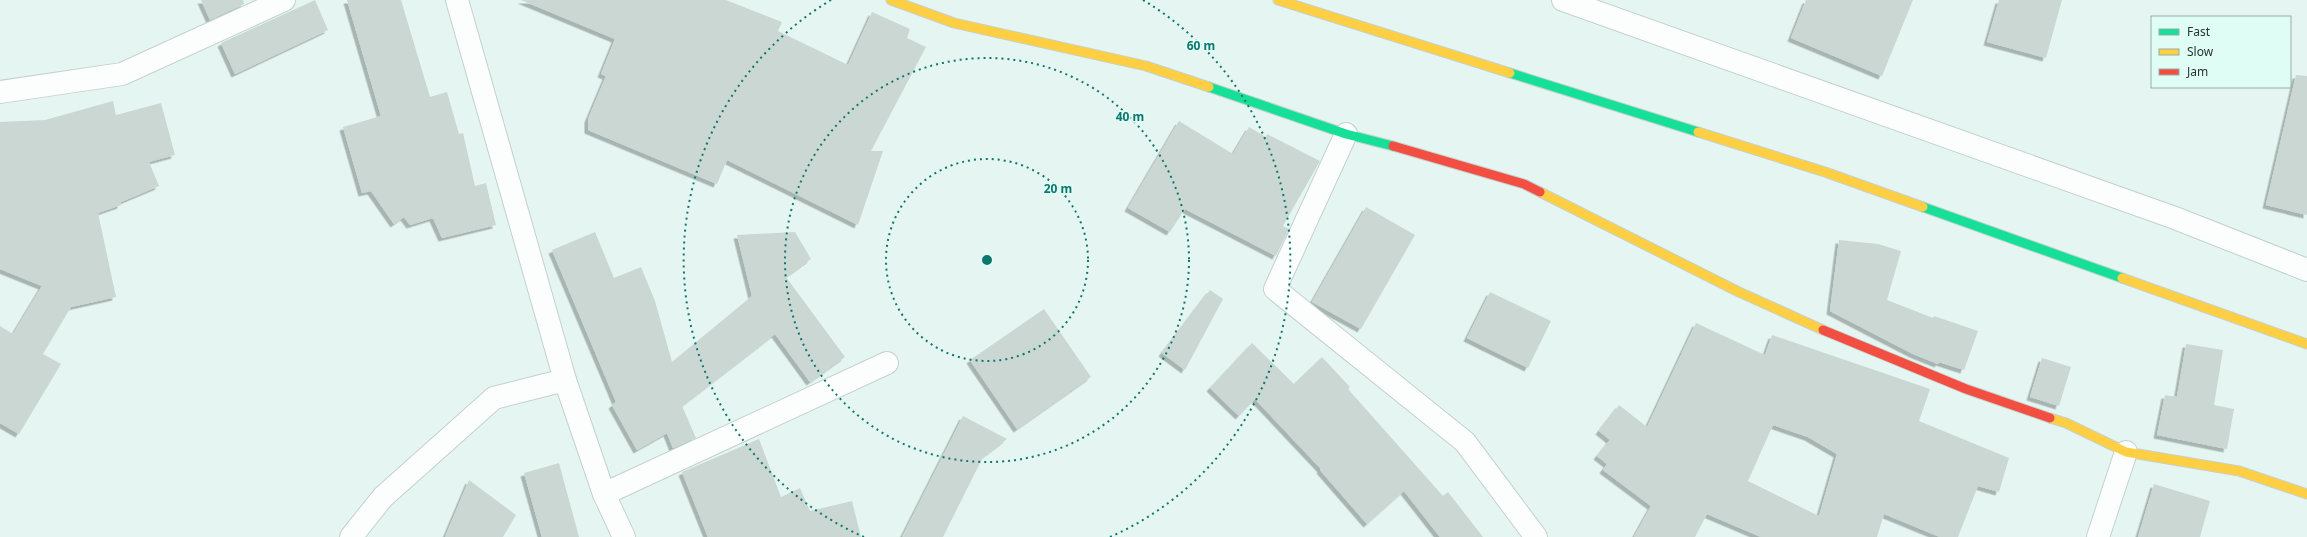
<svg xmlns="http://www.w3.org/2000/svg" width="2307" height="537" viewBox="0 0 2307 537" font-family="'Noto Sans',sans-serif">
  <style>
    .building { fill: #cbd7d2; fill-rule: evenodd; filter: url(#shadow) }
    .lines { fill: none; stroke-linecap: round; stroke-linejoin: round }
    .street-casing { stroke: #c5d1ce; stroke-width: 24 }
    .fast-casing { stroke: #c5d1ce; stroke-width: 11 }
    .slow-casing { stroke: #c5d1ce; stroke-width: 11 }
    .jam-casing { stroke: #c5d1ce; stroke-width: 11 }
    .street { stroke: #fbfefd; stroke-width: 22 }
    .fast { stroke: #16e098; stroke-width: 9 }
    .slow { stroke: #ffcf43; stroke-width: 9 }
    .jam { stroke: #f24e42; stroke-width: 9 }
    .ring { fill: none; stroke: #0f766e; stroke-width: 2; stroke-dasharray: 2 4 }
    .centre { fill: #0f766e; stroke: #dffcf5; stroke-width: 2 }
    .ring-label { font-size: 12px; text-anchor: middle; font-weight: bold; fill: #0f766e; stroke: #dffcf5; stroke-width: 3.5; stroke-linejoin: round; paint-order: stroke }
  </style>
  <defs>
    <filter id="shadow"><feDropShadow dx="-3.5" dy="3.5" stdDeviation="0" flood-color="#0004"/></filter>
  </defs>
  <rect width="100%" height="100%" fill="#e5f6f2"/>
  <g class="building">
    <polygon points="201,0 243,0 244,4 210,20"/>
    <polygon points="315,0 328,30 235,74 221,43"/>
    <polygon points="347,0 401,0 430,97 447,92 459,134 463,133 475,186 486,183 496,225 442,238 433,218 410,225 404,217 394,224 371,191 362,193 343,127 381,116"/>
    <polygon points="521,0 726,0 782,22 778,31 848,65 872,12 910,29 907,38 926,47 871,151 883,151 858,225 727,160 717,184 588,130 588,119 606,76 601,74 615,39"/>
    <polygon points="1806,0 1913,0 1882,76 1791,38"/>
    <polygon points="1999,0 2062,0 2046,58 1987,42"/>
    <polygon points="2296,75 2307,76 2307,215 2266,205"/>
    <polygon points="113,101 116,115 161,103 175,155 149,162 159,186 121,202 121,205 98,213 116,297 71,307 43,354 61,364 19,434 0,423 0,326 13,334 42,286 0,269 0,122 45,120"/>
    <polygon points="1179,121 1233,154 1249,127 1266,137 1267,134 1320,161 1283,226 1289,229 1276,256 1185,209 1170,232 1128,208"/>
    <polygon points="1366,207 1415,235 1361,329 1312,302"/>
    <polygon points="595,232 614,278 641,267 655,301 672,362 752,296 737,235 795,232 811,259 786,277 845,357 810,382 775,334 682,406 696,438 673,448 667,433 637,450 612,405 616,402 552,250"/>
    <polygon points="1839,240 1878,244 1901,251 1887,300 1933,318 1934,316 1978,331 1964,370 1939,362 1938,364 1913,354 1830,311"/>
    <polygon points="1210,290 1223,299 1185,370 1162,353"/>
    <polygon points="1490,292 1551,321 1528,368 1467,338"/>
    <polygon points="1044,309 1091,377 1017,429 970,360"/>
    <path d="M1696 323 1765 355 1772 335 1930 389 1919 421 2009 458 1999 492 1978 486 1958 537H1940L1884 514 1877 537H1761L1707 514 1695 537H1634L1651 506 1603 470 1607 464 1597 456 1610 440 1599 431 1619 405 1647 427ZM1773 425 1808 437 1837 454 1819 516 1748 481Z"/>
    <polygon points="1252,343 1294,384 1322,357 1350,387 1348,389 1443,496 1448,492 1483,537 1440,537 1404,491 1367,524 1320,470 1321,469 1255,399 1239,416 1210,388"/>
    <polygon points="2186,344 2223,350 2214,405 2234,409 2227,449 2157,435 2165,395 2177,397"/>
    <polygon points="2042,358 2071,367 2059,406 2030,397"/>
    <polygon points="963,416 1007,439 983,457 943,537 902,537"/>
    <polygon points="759,439 781,497 800,488 810,511 852,501 861,537 708,537 682,472"/>
    <polygon points="559,463 579,537 542,537 524,473"/>
    <polygon points="469,480 516,515 503,537 445,537"/>
    <polygon points="2154,484 2210,501 2200,537 2138,537"/>
  </g>
  <g class="lines">
    <defs>
      <g id="street">
        <polyline points="457,0 565,380 604,494 624,537"/>
        <polyline points="1563,0 2175,218 2307,270"/>
        <polyline points="0,92 122,74 284,0"/>
        <polyline points="1346,134 1275,289 1465,442 1536,537"/>
        <polyline points="604,494 887,363"/>
        <polyline points="351,537 383,497 494,398 565,380"/>
        <polyline points="2098,537 2126,452"/>
      </g>
      <g id="fast">
        <polyline points="1510,73 1698,132"/>
        <polyline points="1209,87 1346,134 1393,146"/>
        <polyline points="1923,207 2122,278"/>
      </g>
      <g id="slow">
        <polyline points="891,0 954,23 1146,66 1209,87"/>
        <polyline points="1278,0 1510,73"/>
        <polyline points="1698,132 1825,172 1923,207"/>
        <polyline points="1540,192 1739,292 1823,330"/>
        <polyline points="2122,278 2307,344"/>
        <polyline points="2050,418 2066,423 2126,452 2239,471 2307,494"/>
      </g>
      <g id="jam">
        <polyline points="1393,146 1524,184 1540,192"/>
        <polyline points="1823,330 1966,389 2050,418"/>
      </g>
    </defs>
    <use href="#street" class="street-casing"/>
    <use href="#fast" class="fast-casing"/>
    <use href="#slow" class="slow-casing"/>
    <use href="#jam" class="jam-casing"/>
    <use href="#street" class="street"/>
    <use href="#fast" class="fast"/>
    <use href="#slow" class="slow"/>
    <use href="#jam" class="jam"/>
  </g>
  <g class="ring">
    <circle cx="987" cy="260" r="101"/>
    <circle cx="987" cy="260" r="202"/>
    <path d="M864 537A303 303 0 0 1 831 0M1143 0A303 303 0 0 1 1110 537"/>
  </g>
  <circle cx="987" cy="260" r="6" class="centre"/>
  <g class="ring-label">
    <text x="1201" y="50">60 m</text>
    <text x="1130" y="121">40 m</text>
    <text x="1058" y="193">20 m</text>
  </g>
  <rect x="2151" y="16" width="140" height="72" fill="#dffcf5" stroke="#96aca7"/>
  <rect x="2159" y="29" width="20" height="6" fill="#16e098" stroke="#96aca7"/>
  <text x="2187" y="36" font-size="12" fill="#293432">Fast</text>
  <rect x="2159" y="49" width="20" height="6" fill="#ffcf43" stroke="#96aca7"/>
  <text x="2187" y="56" font-size="12" fill="#293432">Slow</text>
  <rect x="2159" y="69" width="20" height="6" fill="#f24e42" stroke="#96aca7"/>
  <text x="2187" y="76" font-size="12" fill="#293432">Jam</text>
</svg>
